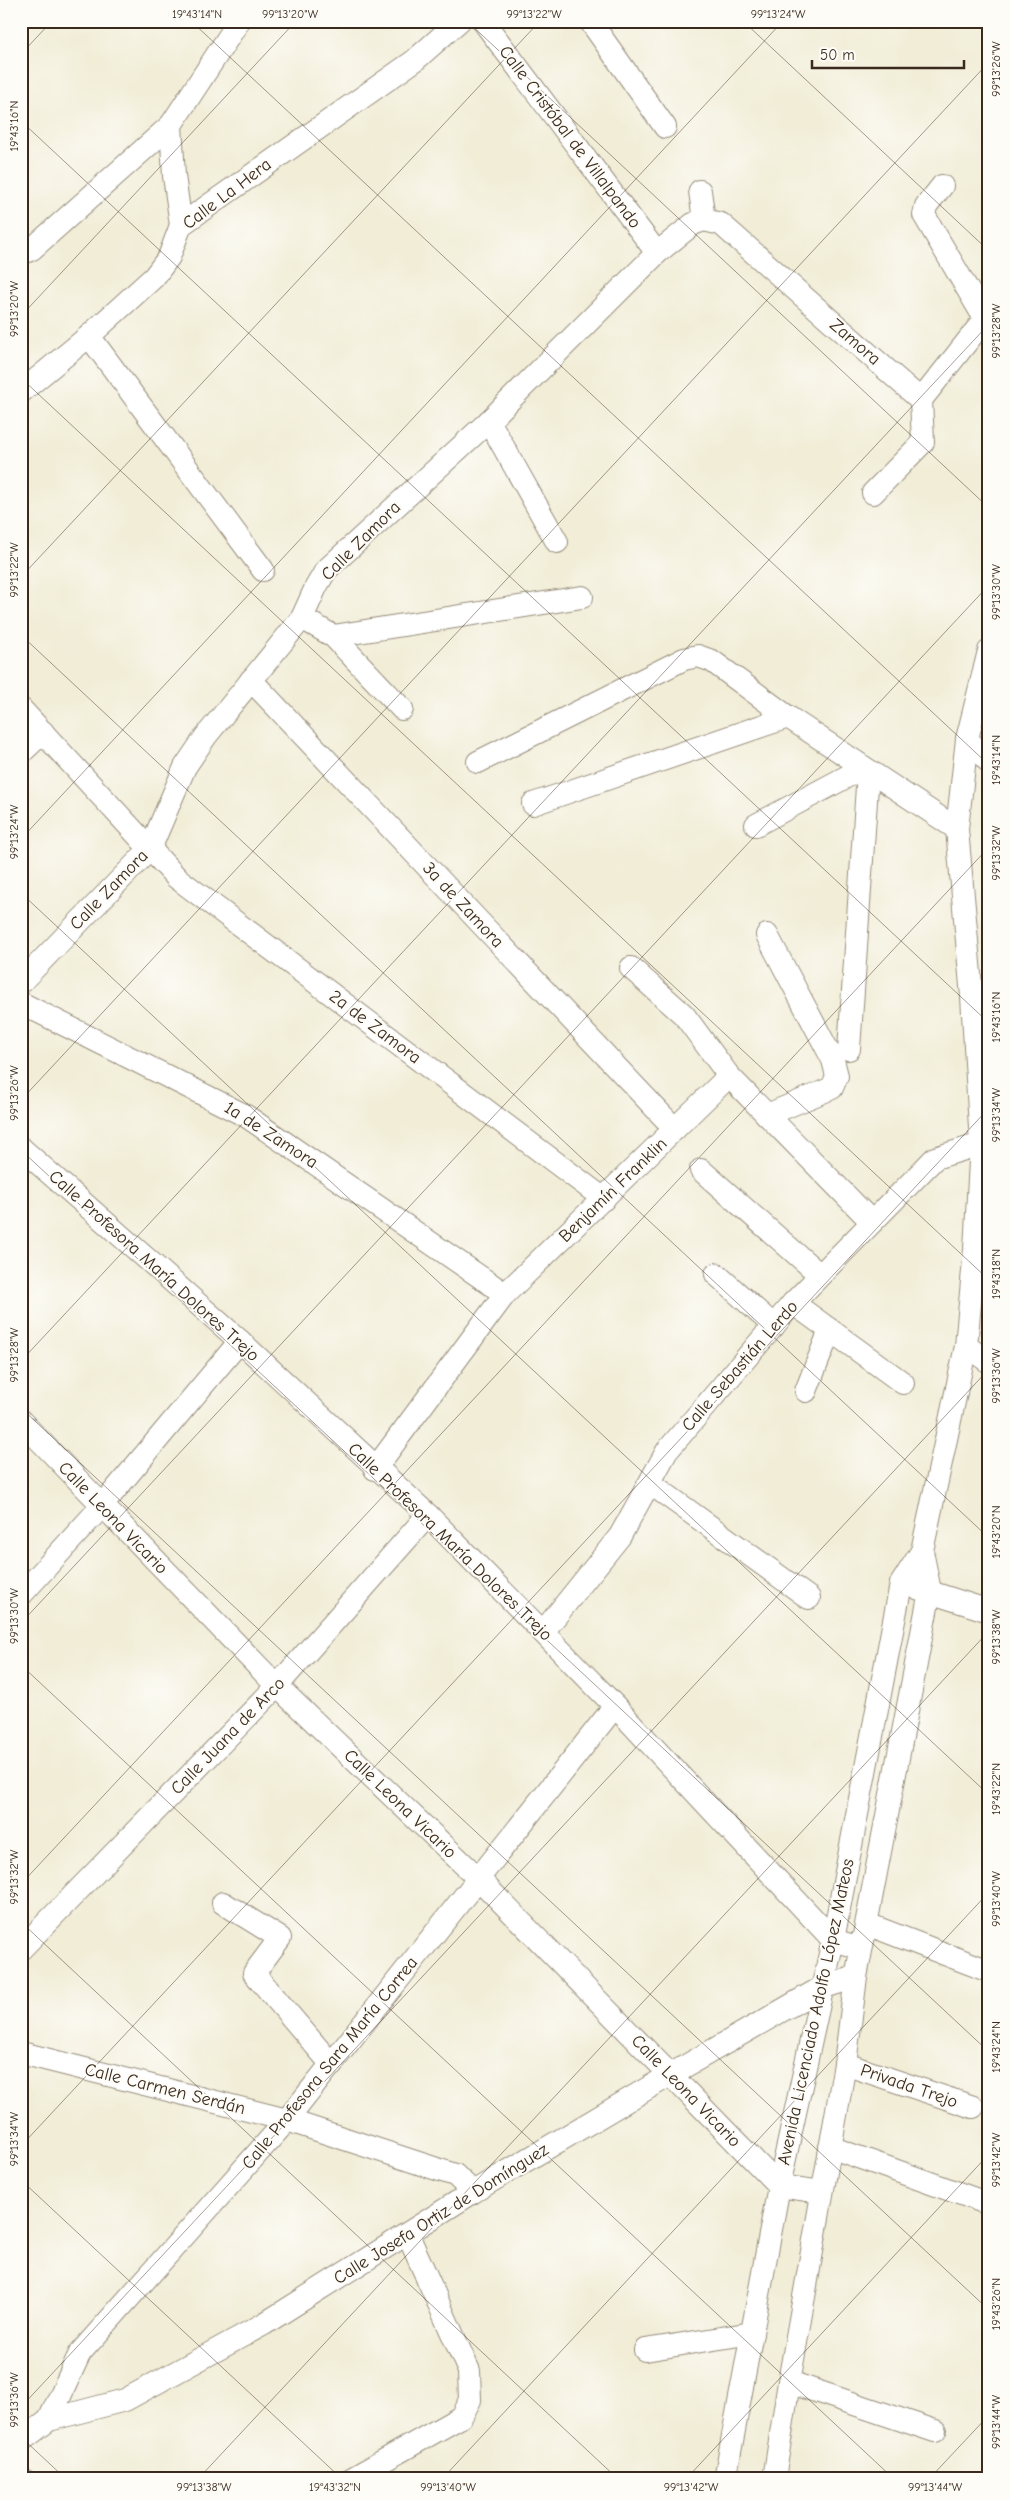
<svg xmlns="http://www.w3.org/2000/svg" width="1010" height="2500" viewBox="0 0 1010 2500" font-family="'Comic Neue',sans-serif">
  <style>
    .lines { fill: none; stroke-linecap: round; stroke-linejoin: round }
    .minor-casing { stroke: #968c7a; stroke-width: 24 }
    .minor { stroke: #fff; stroke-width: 22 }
    .ticks { fill: none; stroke: #3b2a1e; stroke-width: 1; stroke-opacity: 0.45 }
    .labels { text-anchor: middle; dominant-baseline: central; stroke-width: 4; stroke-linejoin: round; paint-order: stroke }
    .street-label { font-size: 18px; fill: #3b2a1e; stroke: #fdfcf7 }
    .neatline { fill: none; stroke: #3b2a1e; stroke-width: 2 }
    .ticks-label { font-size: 12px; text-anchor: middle; fill: #3b2a1e }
  </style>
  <rect width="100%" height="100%" fill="#fdfcf7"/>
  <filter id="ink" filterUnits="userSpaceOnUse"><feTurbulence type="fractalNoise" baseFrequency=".02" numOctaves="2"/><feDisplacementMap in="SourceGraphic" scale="10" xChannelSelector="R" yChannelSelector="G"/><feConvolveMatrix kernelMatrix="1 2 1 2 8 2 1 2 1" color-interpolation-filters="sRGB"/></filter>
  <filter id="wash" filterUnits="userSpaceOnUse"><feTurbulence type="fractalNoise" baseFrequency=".0096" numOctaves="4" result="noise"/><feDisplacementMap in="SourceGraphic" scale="20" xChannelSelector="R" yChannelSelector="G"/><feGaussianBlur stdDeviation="1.12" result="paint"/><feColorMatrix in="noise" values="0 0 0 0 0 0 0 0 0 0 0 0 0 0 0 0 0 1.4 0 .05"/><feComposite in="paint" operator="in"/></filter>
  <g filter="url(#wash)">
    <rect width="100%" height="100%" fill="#f1edd7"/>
  </g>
  <g filter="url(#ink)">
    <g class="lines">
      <defs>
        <g id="minor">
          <polyline points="483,21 657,253"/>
          <polyline points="590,21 665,127"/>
          <polyline points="942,186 926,206 924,215 985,319"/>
          <polyline points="700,191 704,220"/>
          <polyline points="704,220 721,224 921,400"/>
          <polyline points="181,225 174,176 171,125 239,21"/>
          <polyline points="21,254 32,249 171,125"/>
          <polyline points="89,336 263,570"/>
          <polyline points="21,392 89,336 154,277 169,257 181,225 414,61 459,21"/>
          <polyline points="921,400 985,319"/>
          <polyline points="489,421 557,542"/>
          <polyline points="873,493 923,442 921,400"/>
          <polyline points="302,618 333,636 402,709"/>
          <polyline points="333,636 582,597"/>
          <polyline points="251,680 675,1129"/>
          <polyline points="21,709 177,878 604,1199"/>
          <polyline points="967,739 989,762"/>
          <polyline points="21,753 43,732"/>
          <polyline points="478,762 684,659 698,656 712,661 788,717 957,829"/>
          <polyline points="533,804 788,717"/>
          <polyline points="756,825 863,768"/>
          <polyline points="767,935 833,1060 837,1076 832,1088 767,1115"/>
          <polyline points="631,968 684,1015 729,1076 872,1222"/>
          <polyline points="21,982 150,849 185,767 206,736 302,618 316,587 326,570 489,421 657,253 693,224 704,220"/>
          <polyline points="21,1003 246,1116 505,1294"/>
          <polyline points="849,1049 868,772"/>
          <polyline points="21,1148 240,1341 428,1515 615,1706 833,1940 861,1948"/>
          <polyline points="701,1170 820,1275"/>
          <polyline points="716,1274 774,1326"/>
          <polyline points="793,1303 903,1383"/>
          <polyline points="966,1346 989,1362"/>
          <polyline points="806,1391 830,1330"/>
          <polyline points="21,1421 277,1686 478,1878 779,2186 822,2192"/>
          <polyline points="375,1469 505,1294 729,1076"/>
          <polyline points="650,1483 809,1598"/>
          <polyline points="917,1588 989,1611"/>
          <polyline points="21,1595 101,1507 240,1341"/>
          <polyline points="543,1632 620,1536 667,1451 793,1303 935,1158 981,1144 989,1145"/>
          <polyline points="223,1903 280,1938 254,1973 332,2065"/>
          <polyline points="867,1924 989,1971"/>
          <polyline points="21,1949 277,1686 428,1515"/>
          <polyline points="21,2053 287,2120 455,2175 473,2192"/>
          <polyline points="845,2064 973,2107"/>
          <polyline points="830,2147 989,2204"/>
          <polyline points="645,2350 752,2333"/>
          <polyline points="789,2382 935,2431"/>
          <polyline points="49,2420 80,2353 287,2120 615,1706"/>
          <polyline points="21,2441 49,2420 125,2400 264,2324 473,2192 670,2075 821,1988 856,1977"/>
          <polyline points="21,2478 22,2479"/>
          <polyline points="351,2479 461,2417 470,2400 469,2371 408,2235"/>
          <polyline points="725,2479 779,2186 833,1940 901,1584 922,1551 966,1346 975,1249 981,1144 972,997 957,829 967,739 989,651"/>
          <polyline points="774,2479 789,2382 845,2064 856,1977 930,1591 922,1551"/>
        </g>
      </defs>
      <use href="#minor" class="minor-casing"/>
      <use href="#minor" class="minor"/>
    </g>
  </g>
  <path class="ticks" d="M191 21 989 765M467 21 989 508M743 21 989 251M21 54 52 21M21 121 989 1023M21 316 296 21M21 378 989 1280M21 577 540 21M21 635 989 1538M21 839 783 21M21 893 989 1795M21 1100 989 62M21 1150 989 2052M21 1361 989 324M21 1408 989 2310M21 1623 989 585M21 1665 894 2479M21 1884 989 847M21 1922 618 2479M21 2146 989 1108M21 2180 342 2479M21 2407 989 1369M21 2437 66 2479M198 2479 989 1631M442 2479 989 1892M686 2479 989 2154M929 2479 989 2415"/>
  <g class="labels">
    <g class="street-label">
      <text transform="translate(570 137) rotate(53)">Calle Cristóbal de Villalpando</text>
      <text transform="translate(227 194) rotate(-37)">Calle La Hera</text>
      <text transform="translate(855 342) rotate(41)">Zamora</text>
      <text transform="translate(361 541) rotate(-45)">Calle Zamora</text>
      <text transform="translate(109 890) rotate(-46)">Calle Zamora</text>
      <text transform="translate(463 905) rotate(47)">3a de Zamora</text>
      <text transform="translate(375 1027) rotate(37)">2a de Zamora</text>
      <text transform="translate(271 1135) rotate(33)">1a de Zamora</text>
      <text transform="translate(613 1190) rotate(-44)">Benjamín Franklin</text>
      <text transform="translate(154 1266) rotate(42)">Calle Profesora María Dolores Trejo</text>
      <text transform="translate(740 1366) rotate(-49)">Calle Sebastián Lerdo</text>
      <text transform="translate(113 1518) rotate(46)">Calle Leona Vicario</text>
      <text transform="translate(450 1542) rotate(44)">Calle Profesora María Dolores Trejo</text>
      <text transform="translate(228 1736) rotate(-46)">Calle Juana de Arco</text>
      <text transform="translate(400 1804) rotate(44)">Calle Leona Vicario</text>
      <text transform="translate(816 2012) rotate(-78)">Avenida Licenciado Adolfo López Mateos</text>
      <text transform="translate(330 2063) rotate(-51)">Calle Profesora Sara María Correa</text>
      <text transform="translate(909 2086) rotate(19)">Privada Trejo</text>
      <text transform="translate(165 2089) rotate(14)">Calle Carmen Serdán</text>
      <text transform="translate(686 2091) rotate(46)">Calle Leona Vicario</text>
      <text transform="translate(441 2214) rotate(-32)">Calle Josefa Ortiz de Domínguez</text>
    </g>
  </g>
  <rect width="1010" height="2500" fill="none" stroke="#fdfcf7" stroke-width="55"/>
  <path d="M812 60v8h152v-8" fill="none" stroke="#3b2a1e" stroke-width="2.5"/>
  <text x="820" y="60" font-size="15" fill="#3b2a1e" stroke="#fdfcf7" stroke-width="4" paint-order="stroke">50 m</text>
  <rect x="28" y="28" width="954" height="2444" class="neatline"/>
  <g class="ticks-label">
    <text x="197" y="18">19°43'14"N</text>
    <text x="290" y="18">99°13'20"W</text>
    <text x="534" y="18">99°13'22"W</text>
    <text x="778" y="18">99°13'24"W</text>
    <text transform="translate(996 69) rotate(-90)" y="4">99°13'26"W</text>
    <text transform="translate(14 126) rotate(-90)" y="4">19°43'16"N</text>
    <text transform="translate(14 309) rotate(-90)" y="4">99°13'20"W</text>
    <text transform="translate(996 331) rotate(-90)" y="4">99°13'28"W</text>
    <text transform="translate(14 570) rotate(-90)" y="4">99°13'22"W</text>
    <text transform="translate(996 592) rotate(-90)" y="4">99°13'30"W</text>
    <text transform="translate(996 760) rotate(-90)" y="4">19°43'14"N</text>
    <text transform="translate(14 832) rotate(-90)" y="4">99°13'24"W</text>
    <text transform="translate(996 853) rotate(-90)" y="4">99°13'32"W</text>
    <text transform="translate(996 1017) rotate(-90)" y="4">19°43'16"N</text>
    <text transform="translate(14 1093) rotate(-90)" y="4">99°13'26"W</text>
    <text transform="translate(996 1115) rotate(-90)" y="4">99°13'34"W</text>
    <text transform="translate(996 1274) rotate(-90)" y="4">19°43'18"N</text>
    <text transform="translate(14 1355) rotate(-90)" y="4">99°13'28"W</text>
    <text transform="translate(996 1376) rotate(-90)" y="4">99°13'36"W</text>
    <text transform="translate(996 1532) rotate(-90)" y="4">19°43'20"N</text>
    <text transform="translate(14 1616) rotate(-90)" y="4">99°13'30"W</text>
    <text transform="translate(996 1637) rotate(-90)" y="4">99°13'38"W</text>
    <text transform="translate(996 1789) rotate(-90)" y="4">19°43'22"N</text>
    <text transform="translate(14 1877) rotate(-90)" y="4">99°13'32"W</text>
    <text transform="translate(996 1899) rotate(-90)" y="4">99°13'40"W</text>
    <text transform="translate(996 2047) rotate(-90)" y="4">19°43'24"N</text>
    <text transform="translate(14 2139) rotate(-90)" y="4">99°13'34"W</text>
    <text transform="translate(996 2160) rotate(-90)" y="4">99°13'42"W</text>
    <text transform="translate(996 2304) rotate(-90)" y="4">19°43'26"N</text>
    <text transform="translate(14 2400) rotate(-90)" y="4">99°13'36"W</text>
    <text transform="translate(996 2422) rotate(-90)" y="4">99°13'44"W</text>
    <text x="204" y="2491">99°13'38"W</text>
    <text x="335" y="2491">19°43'32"N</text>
    <text x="448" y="2491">99°13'40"W</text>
    <text x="691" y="2491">99°13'42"W</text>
    <text x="935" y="2491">99°13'44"W</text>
  </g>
</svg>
